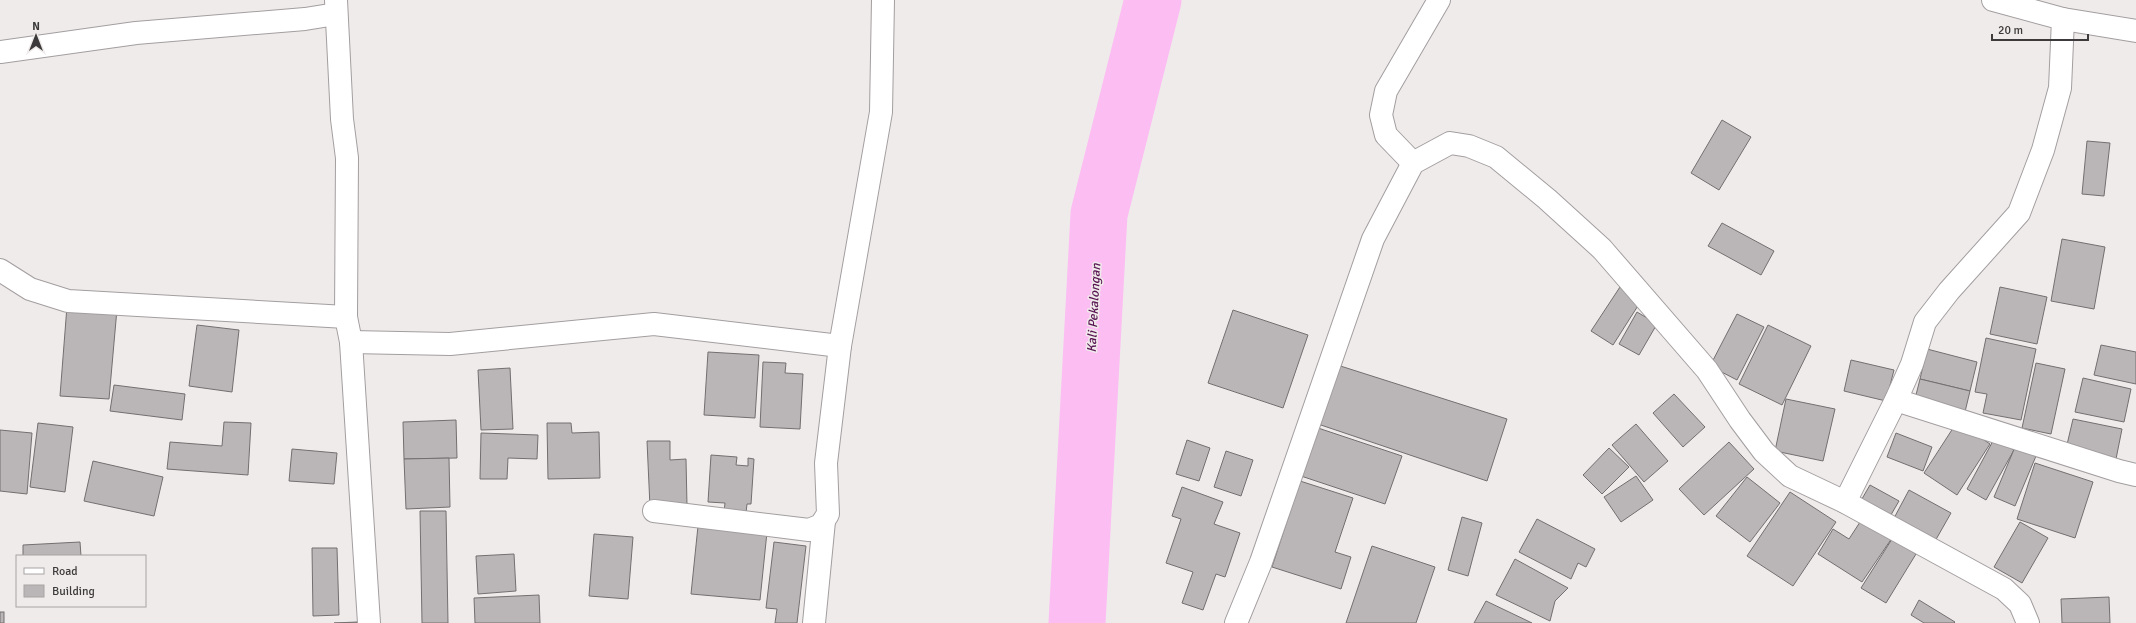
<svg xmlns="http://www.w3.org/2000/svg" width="2136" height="623" viewBox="0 0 2136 623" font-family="Signika,sans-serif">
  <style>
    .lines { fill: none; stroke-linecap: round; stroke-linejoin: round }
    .river { stroke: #fcbdf3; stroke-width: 57 }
    .building { fill: #bab6b7; stroke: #736f70 }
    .minor-casing { stroke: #a39e9f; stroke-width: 24 }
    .minor { stroke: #fff; stroke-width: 22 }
    .labels { text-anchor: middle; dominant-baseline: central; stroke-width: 3; stroke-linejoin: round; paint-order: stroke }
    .water-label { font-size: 13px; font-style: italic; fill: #581552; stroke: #f0ebeb }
  </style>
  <rect width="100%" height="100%" fill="#f0ebeb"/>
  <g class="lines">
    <polyline class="river" points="1077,623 1099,214 1153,0"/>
  </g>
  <g class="building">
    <polygon points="1722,120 1751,137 1719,190 1691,173"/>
    <polygon points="2087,141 2110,143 2104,196 2082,194"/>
    <polygon points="1722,223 1774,251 1761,275 1708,246"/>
    <polygon points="2062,239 2105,247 2094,309 2051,301"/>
    <polygon points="1620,287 1641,301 1613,345 1591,331"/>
    <polygon points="2000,287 2047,297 2037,344 1990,334"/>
    <polygon points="67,306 117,309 109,399 60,396"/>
    <polygon points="1233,310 1308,335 1283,408 1208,383"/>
    <polygon points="1637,312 1657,324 1639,355 1619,344"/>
    <polygon points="1737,314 1764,327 1737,380 1710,366"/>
    <polygon points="197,325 239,330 232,392 189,386"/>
    <polygon points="1768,325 1811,346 1782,405 1739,384"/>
    <polygon points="1986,338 2036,349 2021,420 1983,413 1987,394 1975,392"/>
    <polygon points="2101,345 2136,352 2136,384 2094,375"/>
    <polygon points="1927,349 1977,362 1970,391 1920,379"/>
    <polygon points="708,352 759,355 755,418 704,415"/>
    <polygon points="1851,360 1894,370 1886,401 1844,391"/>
    <polygon points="763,362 786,363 785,373 803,374 800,429 760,427"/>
    <polygon points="1331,363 1507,419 1487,481 1312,422"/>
    <polygon points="2036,363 2065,369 2051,434 2022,428"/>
    <polygon points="510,368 513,429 481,430 478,370"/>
    <polygon points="2083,378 2131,389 2124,422 2075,412"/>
    <polygon points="1920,379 1970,391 1964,416 1914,403"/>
    <polygon points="114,385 185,394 182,420 110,411"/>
    <polygon points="1674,394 1705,427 1683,447 1653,413"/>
    <polygon points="1786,399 1835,409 1823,461 1775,451"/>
    <polygon points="2073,419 2122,429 2116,459 2066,449"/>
    <polygon points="456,420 457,458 404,459 403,422"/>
    <polygon points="224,422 251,423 248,475 167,469 170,442 222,446"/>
    <polygon points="1957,422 1990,444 1957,495 1924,473"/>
    <polygon points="38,423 73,427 65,492 30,487"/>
    <polygon points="547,423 571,423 572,433 599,432 600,478 548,479"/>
    <polygon points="1636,424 1668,461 1644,482 1612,445"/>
    <polygon points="1312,426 1402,456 1385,504 1295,474"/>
    <polygon points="0,430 32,433 27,494 0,491"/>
    <polygon points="481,433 538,435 537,459 508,458 507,479 480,479"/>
    <polygon points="1896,433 1932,447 1923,471 1887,457"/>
    <polygon points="1994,439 2014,450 1986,500 1967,489"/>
    <polygon points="1187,440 1210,448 1199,481 1176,474"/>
    <polygon points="647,441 670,441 670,460 686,459 687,506 650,507"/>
    <polygon points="1729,442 1754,469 1704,515 1679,489"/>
    <polygon points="2015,447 2036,456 2015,506 1994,497"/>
    <polygon points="1609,448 1629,467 1602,494 1583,475"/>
    <polygon points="292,449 337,453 334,484 289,481"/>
    <polygon points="1226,451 1253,460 1241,496 1214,487"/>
    <polygon points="711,455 737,457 736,465 748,466 748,458 754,459 751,504 747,504 746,513 724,512 725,503 708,502"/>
    <polygon points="449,458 450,507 406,509 404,459"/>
    <polygon points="93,461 163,477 154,516 84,501"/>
    <polygon points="2035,463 2093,482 2075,538 2017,519"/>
    <polygon points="1636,476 1653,500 1621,522 1604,497"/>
    <polygon points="1747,477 1780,503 1750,542 1716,516"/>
    <polygon points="1300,481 1353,498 1335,552 1351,557 1341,589 1272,567"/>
    <polygon points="1870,485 1899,501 1888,520 1859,504"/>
    <polygon points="1182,487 1223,502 1214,524 1240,533 1225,577 1216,574 1203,610 1182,603 1193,572 1166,563 1181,519 1172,516"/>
    <polygon points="1909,490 1951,513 1934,543 1893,520"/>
    <polygon points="1790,492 1836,522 1793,586 1747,556"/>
    <polygon points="420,511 446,511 448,623 422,623"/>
    <polygon points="1462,517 1482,523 1468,576 1448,570"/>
    <polygon points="1537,519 1595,549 1586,567 1578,563 1571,579 1519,552"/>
    <polygon points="1862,519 1892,538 1862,582 1818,554 1833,529 1849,539"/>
    <polygon points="2020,522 2048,538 2022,583 1994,567"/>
    <polygon points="698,526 767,532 760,600 691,594"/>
    <polygon points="594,534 633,537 628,599 589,596"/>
    <polygon points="1892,539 1916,554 1886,603 1861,588"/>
    <polygon points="80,542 81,556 23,556 23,545"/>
    <polygon points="774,542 806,546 797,623 775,623 777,609 766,608"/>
    <polygon points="1372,546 1435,567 1416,623 1346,623"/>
    <polygon points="312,548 337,548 339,615 313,616"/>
    <polygon points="514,554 516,591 478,594 476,556"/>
    <polygon points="1515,559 1568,588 1555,601 1550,621 1496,595"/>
    <polygon points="539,595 540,623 475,623 474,598"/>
    <polygon points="2109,597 2110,623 2062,623 2061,599"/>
    <polygon points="1919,600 1955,622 1954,623 1924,623 1911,615"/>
    <polygon points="1486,601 1532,623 1474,623"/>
    <rect x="0" y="612" width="4" height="11"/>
    <polygon points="357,622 357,623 334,623"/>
  </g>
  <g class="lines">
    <defs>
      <g id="minor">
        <polyline points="336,0 342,119 347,158 346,317 351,342 369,623"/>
        <polyline points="2063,19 2136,31"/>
        <polyline points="0,52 136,33 305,19 336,14"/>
        <polyline points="1413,163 1386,135 1381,115 1386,91 1439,0"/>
        <polyline points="0,270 30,289 68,301 346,317"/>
        <polyline points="351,342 450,344 654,324 840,346"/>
        <polyline points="1896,400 2119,471 2136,475"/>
        <polyline points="1845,502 1896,400 1912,364 1925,322 1949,291 2019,213 2043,150 2060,88 2063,19 1993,0"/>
        <polyline points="654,511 809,530 821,525 828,514 826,463 840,346 881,112 883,0"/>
        <polyline points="814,623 824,521"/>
        <polyline points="1236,623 1261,562 1373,239 1413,163 1450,143 1469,146 1496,157 1547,199 1602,249 1707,370 1740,420 1764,452 1790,476 1845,502 2004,589 2020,604 2028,623"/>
      </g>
    </defs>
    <use href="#minor" class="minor-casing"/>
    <use href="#minor" class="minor"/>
  </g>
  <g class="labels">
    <g class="water-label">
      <text transform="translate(1094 308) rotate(-87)">Kali Pekalongan</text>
    </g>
  </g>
  <rect x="16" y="555" width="130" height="52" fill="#f0ebeb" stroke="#a8a4a4"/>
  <rect x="24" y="568" width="20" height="6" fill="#ffffff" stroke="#a8a4a4"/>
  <text x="52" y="575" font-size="12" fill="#3c3a3a">Road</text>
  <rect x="24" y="585" width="20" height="12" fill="#bab6b7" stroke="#a8a4a4"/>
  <text x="52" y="595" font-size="12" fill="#3c3a3a">Building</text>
  <g transform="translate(36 36)" stroke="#f0ebeb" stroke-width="3" paint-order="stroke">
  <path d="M0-3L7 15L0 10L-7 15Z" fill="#3c3a3a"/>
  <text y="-6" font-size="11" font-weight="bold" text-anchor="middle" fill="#3c3a3a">N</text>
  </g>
  <path d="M1992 34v6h96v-6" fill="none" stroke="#3c3a3a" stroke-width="2"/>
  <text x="1998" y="34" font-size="12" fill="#3c3a3a" stroke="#f0ebeb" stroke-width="3" paint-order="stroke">20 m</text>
</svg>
